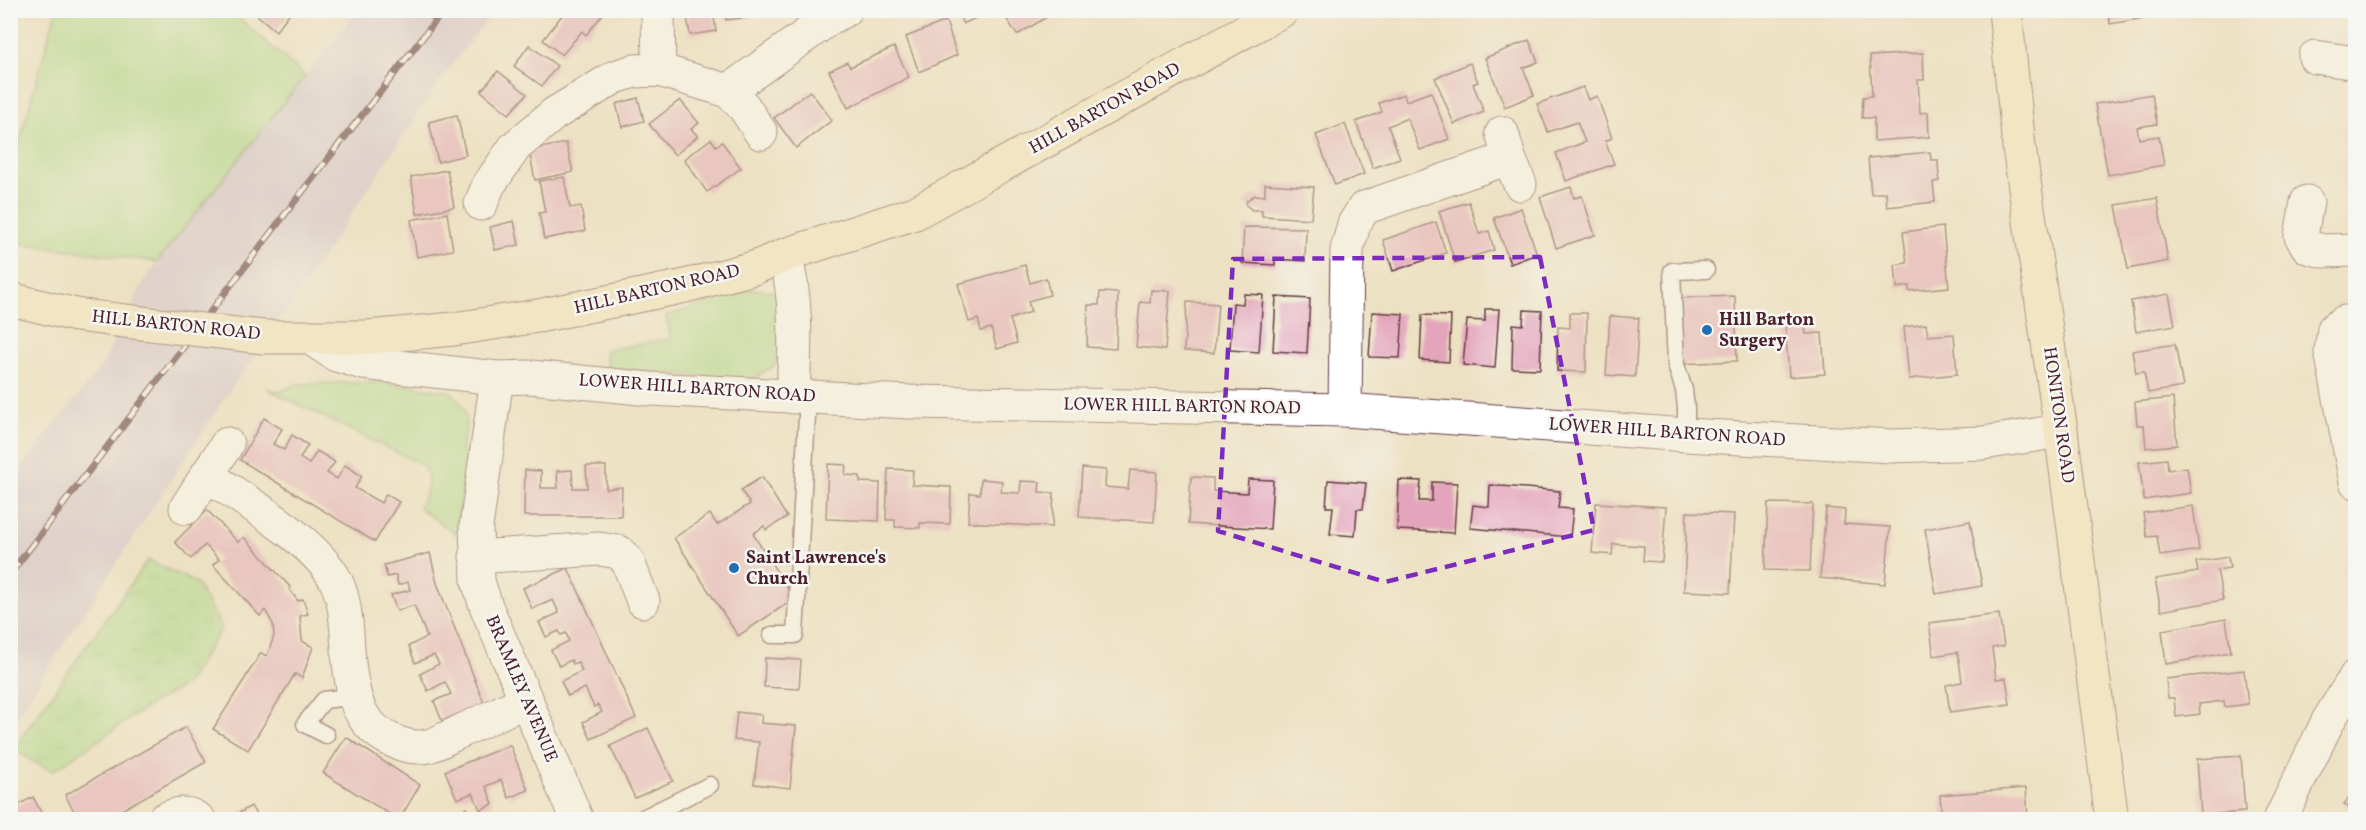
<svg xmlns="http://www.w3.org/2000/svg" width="2366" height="830" viewBox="0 0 2366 830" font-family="Vollkorn,serif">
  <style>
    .railway { fill: #cebed2 }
    .green { fill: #a9d988; stroke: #7a7c5a; stroke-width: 1.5 }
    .park { fill: url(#park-tufts); stroke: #7a7c5a; stroke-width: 1.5 }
    .building { fill: #e4a5bc }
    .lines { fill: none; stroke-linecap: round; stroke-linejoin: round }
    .lane-casing { stroke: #623c42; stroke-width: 19 }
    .street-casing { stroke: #623c42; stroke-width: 35 }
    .secondary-casing { stroke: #623c42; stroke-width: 35 }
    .lane { stroke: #fff; stroke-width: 16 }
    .street { stroke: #fff; stroke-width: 33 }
    .secondary { stroke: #f7e8c3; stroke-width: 33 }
    .rail-casing { stroke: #4a1f2b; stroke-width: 7 }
    .rail { stroke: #f6f6f2; stroke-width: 4.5; stroke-dasharray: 14; stroke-linecap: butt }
    .secondary-bridge-casing { stroke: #623c42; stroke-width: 35; stroke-linecap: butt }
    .secondary-bridge { stroke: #f7e8c3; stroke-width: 33 }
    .marked { fill: none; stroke: #7b2cbf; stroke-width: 4.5; stroke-dasharray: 12 8; stroke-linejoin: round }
    .poi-dot { fill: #1f6fb2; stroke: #f6f6f2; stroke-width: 2 }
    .labels { text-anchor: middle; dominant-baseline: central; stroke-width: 5; stroke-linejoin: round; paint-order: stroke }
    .street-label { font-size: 18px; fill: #4a1f2b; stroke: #f6f6f2 }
    .poi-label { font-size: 18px; font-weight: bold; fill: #4a1f2b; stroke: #f6f6f2; text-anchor: start }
  </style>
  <defs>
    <pattern id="park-tufts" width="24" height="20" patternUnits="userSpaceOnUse" patternTransform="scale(1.5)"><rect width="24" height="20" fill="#a9d988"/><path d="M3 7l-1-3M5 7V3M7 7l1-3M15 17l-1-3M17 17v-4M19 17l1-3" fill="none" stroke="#93ba76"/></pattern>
  </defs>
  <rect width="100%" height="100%" fill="#f6f6f2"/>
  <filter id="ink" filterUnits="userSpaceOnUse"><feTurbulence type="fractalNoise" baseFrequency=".0167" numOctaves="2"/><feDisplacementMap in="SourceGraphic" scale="12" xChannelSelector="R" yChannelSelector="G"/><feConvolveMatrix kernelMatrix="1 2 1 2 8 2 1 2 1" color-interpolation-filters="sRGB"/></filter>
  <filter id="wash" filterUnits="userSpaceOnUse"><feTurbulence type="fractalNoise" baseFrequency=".008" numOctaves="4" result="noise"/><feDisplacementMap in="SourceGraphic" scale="24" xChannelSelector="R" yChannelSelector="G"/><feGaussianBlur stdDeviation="1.35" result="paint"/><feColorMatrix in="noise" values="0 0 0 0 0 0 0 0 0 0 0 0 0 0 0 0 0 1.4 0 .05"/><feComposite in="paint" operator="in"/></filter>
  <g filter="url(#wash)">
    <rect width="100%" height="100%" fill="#ede1c3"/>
    <polygon class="railway" points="357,11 494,11 444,75 297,295 220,405 11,725 11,479 101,367 145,279 172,241"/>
    <g class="green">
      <polygon points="56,11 231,11 305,76 157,262 11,242 11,172"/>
      <polygon points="751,289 775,292 779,298 781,351 774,366 751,380 607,368 605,350 671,339 666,316"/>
      <path d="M383 382 451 392C472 412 467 424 461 450L467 457 456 534 419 508C427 490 433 484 423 465L267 389 281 392 296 384Z"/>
    </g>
    <polygon class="park" points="148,560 196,583 222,628 186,684 147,707 53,771 36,763 13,749"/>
    <g id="blocks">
      <g class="building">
        <polygon points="251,10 292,10 276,31"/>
        <polygon points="557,10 599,10 603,14 586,35 582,31 562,55 543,40 562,15"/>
        <polygon points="686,10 713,10 716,31 690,35"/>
        <polygon points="725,10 751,10 752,17 726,20"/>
        <polygon points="956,10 985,10 986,13 963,24"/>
        <polygon points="1007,10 1050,10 1052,14 1017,35 1003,13"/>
        <polygon points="1858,10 1908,10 1908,12 1859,16"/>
        <polygon points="2108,10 2151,10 2152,17 2110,24"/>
        <polygon points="946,21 957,55 919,72 906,37"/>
        <polygon points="1529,40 1538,62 1523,68 1534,95 1505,107 1485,58"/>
        <polygon points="529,45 557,66 542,86 514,66"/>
        <polygon points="894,47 909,77 848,108 829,71 847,62 850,67"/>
        <polygon points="1923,53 1924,80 1918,80 1920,113 1928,112 1929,137 1874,141 1874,118 1862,118 1863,97 1872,96 1870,56"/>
        <polygon points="1470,63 1478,82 1473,84 1484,112 1454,124 1435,78"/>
        <polygon points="498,71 527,94 509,114 481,91"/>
        <polygon points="1583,87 1588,100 1597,96 1612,138 1605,141 1614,164 1566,181 1556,153 1585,142 1577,122 1548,132 1537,104"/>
        <polygon points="810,91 832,120 796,148 774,118"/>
        <polygon points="1431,92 1449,139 1420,150 1407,118 1398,122 1388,126 1400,158 1373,168 1356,122 1382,112 1379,103 1404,94 1406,101"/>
        <polygon points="2152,94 2157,124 2137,127 2139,139 2159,136 2164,165 2108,175 2095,104"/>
        <polygon points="638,98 644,121 622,127 616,104"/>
        <polygon points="680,100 699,123 691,129 698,136 675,155 649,124"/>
        <polygon points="457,115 466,155 438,162 429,122"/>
        <polygon points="1345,124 1364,174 1335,185 1316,135"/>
        <polygon points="711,139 716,146 722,142 741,168 707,192 684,159"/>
        <polygon points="566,143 573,172 535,180 529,150"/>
        <polygon points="1930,152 1931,160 1938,160 1939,181 1933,182 1935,202 1887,207 1886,192 1871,194 1868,158"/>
        <polygon points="447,170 454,207 417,214 411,177"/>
        <polygon points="564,177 570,208 581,206 585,231 544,239 539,213 545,212 539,181"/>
        <polygon points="1265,184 1314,187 1311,219 1262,216 1262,210 1252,210 1246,205 1247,200 1255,195 1265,196"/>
        <polygon points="1571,187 1574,198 1582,196 1595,235 1556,248 1540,197"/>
        <polygon points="2157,198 2168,261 2128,269 2116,205"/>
        <polygon points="1469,202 1479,234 1489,231 1494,250 1455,262 1439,211"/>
        <polygon points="1521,208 1537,254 1510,264 1494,218"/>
        <polygon points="447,213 453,250 417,257 411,220"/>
        <polygon points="514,221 519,245 495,250 490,227"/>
        <polygon points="1436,222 1446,253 1393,271 1383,240"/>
        <polygon points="1244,227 1306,228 1305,261 1275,259 1275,265 1242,263"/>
        <polygon points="1943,227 1949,287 1909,291 1909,286 1897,288 1895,265 1907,263 1903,232"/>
        <polygon points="1025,265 1030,283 1046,278 1050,295 1028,301 1031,312 1010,319 1017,343 997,349 991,328 981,331 978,319 969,322 958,284"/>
        <polygon points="1151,290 1170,291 1165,350 1136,347 1140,302 1150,303"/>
        <polygon points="1100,292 1118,293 1116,349 1087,347 1088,305 1099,305"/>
        <polygon points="1244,294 1263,295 1259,352 1230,350 1233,303 1243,304"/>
        <polygon points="2169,294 2175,325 2136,332 2131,301"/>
        <polygon points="1735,296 1737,361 1680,364 1677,298"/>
        <polygon points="1276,297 1310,299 1307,353 1273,351"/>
        <polygon points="1187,302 1218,304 1214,353 1184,351"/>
        <polygon points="1485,309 1499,309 1495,368 1463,365 1467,320 1485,321"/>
        <polygon points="1524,310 1542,311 1540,369 1512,368 1513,324 1523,325"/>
        <polygon points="1372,312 1403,314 1400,358 1369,357"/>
        <polygon points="1570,313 1587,313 1586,372 1557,371 1558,327 1570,328"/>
        <polygon points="1422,315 1451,316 1449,362 1420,360"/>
        <polygon points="1610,316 1639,318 1635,377 1606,375"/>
        <polygon points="1804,320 1806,334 1822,333 1825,374 1789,377 1785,322"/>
        <polygon points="1926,324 1928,336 1954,334 1957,374 1909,379 1904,327"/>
        <polygon points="2175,344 2183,387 2148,393 2144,372 2136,373 2132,351"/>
        <polygon points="2173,398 2177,445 2146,448 2144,425 2137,425 2135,402"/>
        <polygon points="264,418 282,429 273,444 284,450 292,435 308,445 300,458 309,464 317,451 335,462 327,473 337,479 345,465 362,476 355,488 381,503 386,494 399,502 375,542 240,460"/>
        <polygon points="2167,459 2168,470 2187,467 2191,493 2144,500 2139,462"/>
        <polygon points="828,464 846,465 845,475 860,476 860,482 880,483 879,521 826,519"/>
        <polygon points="586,466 606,466 606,489 622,487 621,516 524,516 525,470 541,471 541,488 558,488 557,471 572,470 573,488 587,488"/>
        <polygon points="1082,468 1106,470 1105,487 1128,489 1130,470 1157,472 1154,522 1079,517"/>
        <polygon points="888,469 913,470 912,485 951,487 950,524 920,523 920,528 895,527 895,520 886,520"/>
        <polygon points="762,477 787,517 766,530 764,526 753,534 794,599 738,636 674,538 710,514 717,525 750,504 741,490"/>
        <polygon points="1191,477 1213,478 1213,491 1247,493 1248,479 1273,480 1270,529 1188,524"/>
        <polygon points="981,479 1002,481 1001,492 1020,493 1021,481 1040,482 1039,492 1054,493 1052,527 968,522 970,493 980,494"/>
        <polygon points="1328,480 1366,483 1363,509 1357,509 1355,536 1330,534 1333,507 1326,507"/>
        <polygon points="1399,480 1421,481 1419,501 1432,501 1432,482 1457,483 1454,533 1397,530"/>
        <polygon points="1490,485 1560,491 1558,508 1573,509 1570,537 1470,528 1473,505 1489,507"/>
        <polygon points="1596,503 1666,507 1662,562 1643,561 1644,546 1613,544 1612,555 1592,553"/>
        <polygon points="1768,503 1813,504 1810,571 1765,570"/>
        <polygon points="2193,506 2199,550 2160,556 2157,536 2147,537 2143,513"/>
        <polygon points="1826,508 1845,510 1844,524 1890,527 1885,584 1820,578"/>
        <polygon points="207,510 238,542 244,537 290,587 289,589 298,601 303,599 308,614 300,616 302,641 313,647 302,678 295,674 248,750 213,729 261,653 267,656 274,636 273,624 265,610 260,616 213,565 219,559 205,545 191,559 175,542"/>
        <polygon points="1687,512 1734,514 1730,593 1684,591"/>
        <polygon points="1970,521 1982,586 1936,594 1925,529"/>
        <polygon points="430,553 437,583 484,703 442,721 434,701 451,694 445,682 428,691 420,674 439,664 434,655 415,663 409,646 427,637 414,605 397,611 391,595 410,590 408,582 398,585 396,575 387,577 384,565"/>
        <polygon points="2228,557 2230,568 2217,570 2223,600 2161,611 2155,579 2198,572 2196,562"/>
        <polygon points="568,568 636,718 591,739 583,722 602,712 598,705 594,707 585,688 568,696 561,681 582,671 578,662 573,664 571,660 559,666 551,650 569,641 566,633 561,635 559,631 546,637 539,622 559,613 553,600 532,609 523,588"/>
        <polygon points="1999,614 2004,646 1992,648 1996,679 2006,678 2010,704 1950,712 1946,685 1962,682 1958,652 1934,656 1929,623"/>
        <polygon points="2226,619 2231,652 2166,664 2162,630"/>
        <polygon points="765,658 801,660 799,689 764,687"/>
        <polygon points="2244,670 2248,704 2225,707 2224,701 2199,704 2200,714 2176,717 2174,698 2168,698 2166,679"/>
        <polygon points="737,712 762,715 761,723 796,726 790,788 754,784 759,742 734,740"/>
        <polygon points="186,727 206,762 104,820 79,820 65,795"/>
        <polygon points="648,728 673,781 635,798 610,746"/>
        <polygon points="346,737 420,785 399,820 323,773"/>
        <polygon points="510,745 528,790 509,798 501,780 486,786 493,804 480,810 473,793 457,799 445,771"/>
        <polygon points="2241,756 2245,812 2201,815 2197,759"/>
        <polygon points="2026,788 2028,818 1989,820 1989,813 1942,818 1940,795"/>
        <polygon points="2356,788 2356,812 2344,804"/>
        <polygon points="10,790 18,805 33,797 45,820 10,820"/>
        <polygon points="251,806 259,820 227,820"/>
        <polygon points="467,808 472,820 419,820 419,815 443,819"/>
      </g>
    </g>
  </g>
  <g filter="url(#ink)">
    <use href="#blocks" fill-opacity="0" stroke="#623c42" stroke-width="1.5"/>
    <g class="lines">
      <defs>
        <g id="lane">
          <polyline points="1686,435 1686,408 1684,390 1676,365 1672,271 1706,270"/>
          <polyline points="772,635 795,635 808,397"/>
          <polyline points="326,735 305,724 324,700 356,696"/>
          <polyline points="639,820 710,785"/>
        </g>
        <g id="street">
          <polyline points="658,12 659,70"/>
          <polyline points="2315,57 2356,63"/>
          <polyline points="761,133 744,107 728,91 830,18 845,10"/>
          <polyline points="1502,133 1509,158 1520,184"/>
          <polyline points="2307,202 2301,236 2308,247 2323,251 2356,250"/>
          <polyline points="481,204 488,186 515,147 554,114 615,77 634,71 659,70 728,91"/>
          <path d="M785 255C798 300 795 350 793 397"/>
          <polyline points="2356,322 2344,322 2334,329 2331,351 2356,482"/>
          <polyline points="309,337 336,355 363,363 497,378 531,377 650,389 910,402 1345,410 1686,435 1892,446 1983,443 2061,431"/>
          <polyline points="497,378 476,527 478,581 486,606 577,820"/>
          <polyline points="1345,410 1347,250 1354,224 1364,208 1509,158"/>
          <path d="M207 475C245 501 316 541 336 581 349 608 346 642 350 671 352 684 355 703 362 714 374 735 404 751 428 746 437 744 448 737 457 733 480 722 504 711 527 700"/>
          <polyline points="186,508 227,444"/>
          <polyline points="476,557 599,549 619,552 628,562 643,601"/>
          <path d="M163 820C176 814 187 810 199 820"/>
          <polyline points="2280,820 2328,721 2356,676"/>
        </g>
        <g id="secondary">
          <polyline points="2005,10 2019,147 2061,431 2112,820"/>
          <polyline points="10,299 76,315 108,319"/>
          <polyline points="263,337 368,337 454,329 538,316 681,287 754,268 785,255 915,213 1283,10"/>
        </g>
      </defs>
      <use href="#lane" class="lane-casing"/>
      <use href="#street" class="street-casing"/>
      <use href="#secondary" class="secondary-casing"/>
      <use href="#lane" class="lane"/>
      <use href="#street" class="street"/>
      <use href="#secondary" class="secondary"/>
      <defs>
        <polyline id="rail" points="10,574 299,196 444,10"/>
      </defs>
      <use href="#rail" class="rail-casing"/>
      <use href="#rail" class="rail"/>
      <defs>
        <polyline id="secondary-bridge" points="108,319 263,337"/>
      </defs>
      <use href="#secondary-bridge" class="secondary-bridge-casing"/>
      <use href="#secondary-bridge" class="secondary-bridge"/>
    </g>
  </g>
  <path d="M0 0H2366V830H0ZM1540 257 1594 530 1385 582 1218 531 1233 259Z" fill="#ede1c3" fill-opacity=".55" fill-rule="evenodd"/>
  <path class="marked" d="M1540 257 1594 530 1385 582 1218 531 1233 259Z"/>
  <g class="poi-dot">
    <circle cx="1707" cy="330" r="6"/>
    <circle cx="734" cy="568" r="6"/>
  </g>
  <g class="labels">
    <g class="street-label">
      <text transform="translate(1105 109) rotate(-29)">HILL BARTON ROAD</text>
      <text transform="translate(657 290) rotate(-13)">HILL BARTON ROAD</text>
      <text transform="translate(176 326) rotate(6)">HILL BARTON ROAD</text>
      <text transform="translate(697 389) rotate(4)">LOWER HILL BARTON ROAD</text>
      <text transform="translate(1182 407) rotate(1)">LOWER HILL BARTON ROAD</text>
      <text transform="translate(2058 415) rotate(82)">HONITON ROAD</text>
      <text transform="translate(1667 433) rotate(4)">LOWER HILL BARTON ROAD</text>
      <text transform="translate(521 689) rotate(67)">BRAMLEY AVENUE</text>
    </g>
    <g class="poi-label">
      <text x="1719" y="320">Hill Barton<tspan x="1719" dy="21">Surgery</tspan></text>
      <text x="746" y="558">Saint Lawrence's<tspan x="746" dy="21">Church</tspan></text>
    </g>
  </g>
  <rect width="2366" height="830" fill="none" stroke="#f6f6f2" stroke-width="36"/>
</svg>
